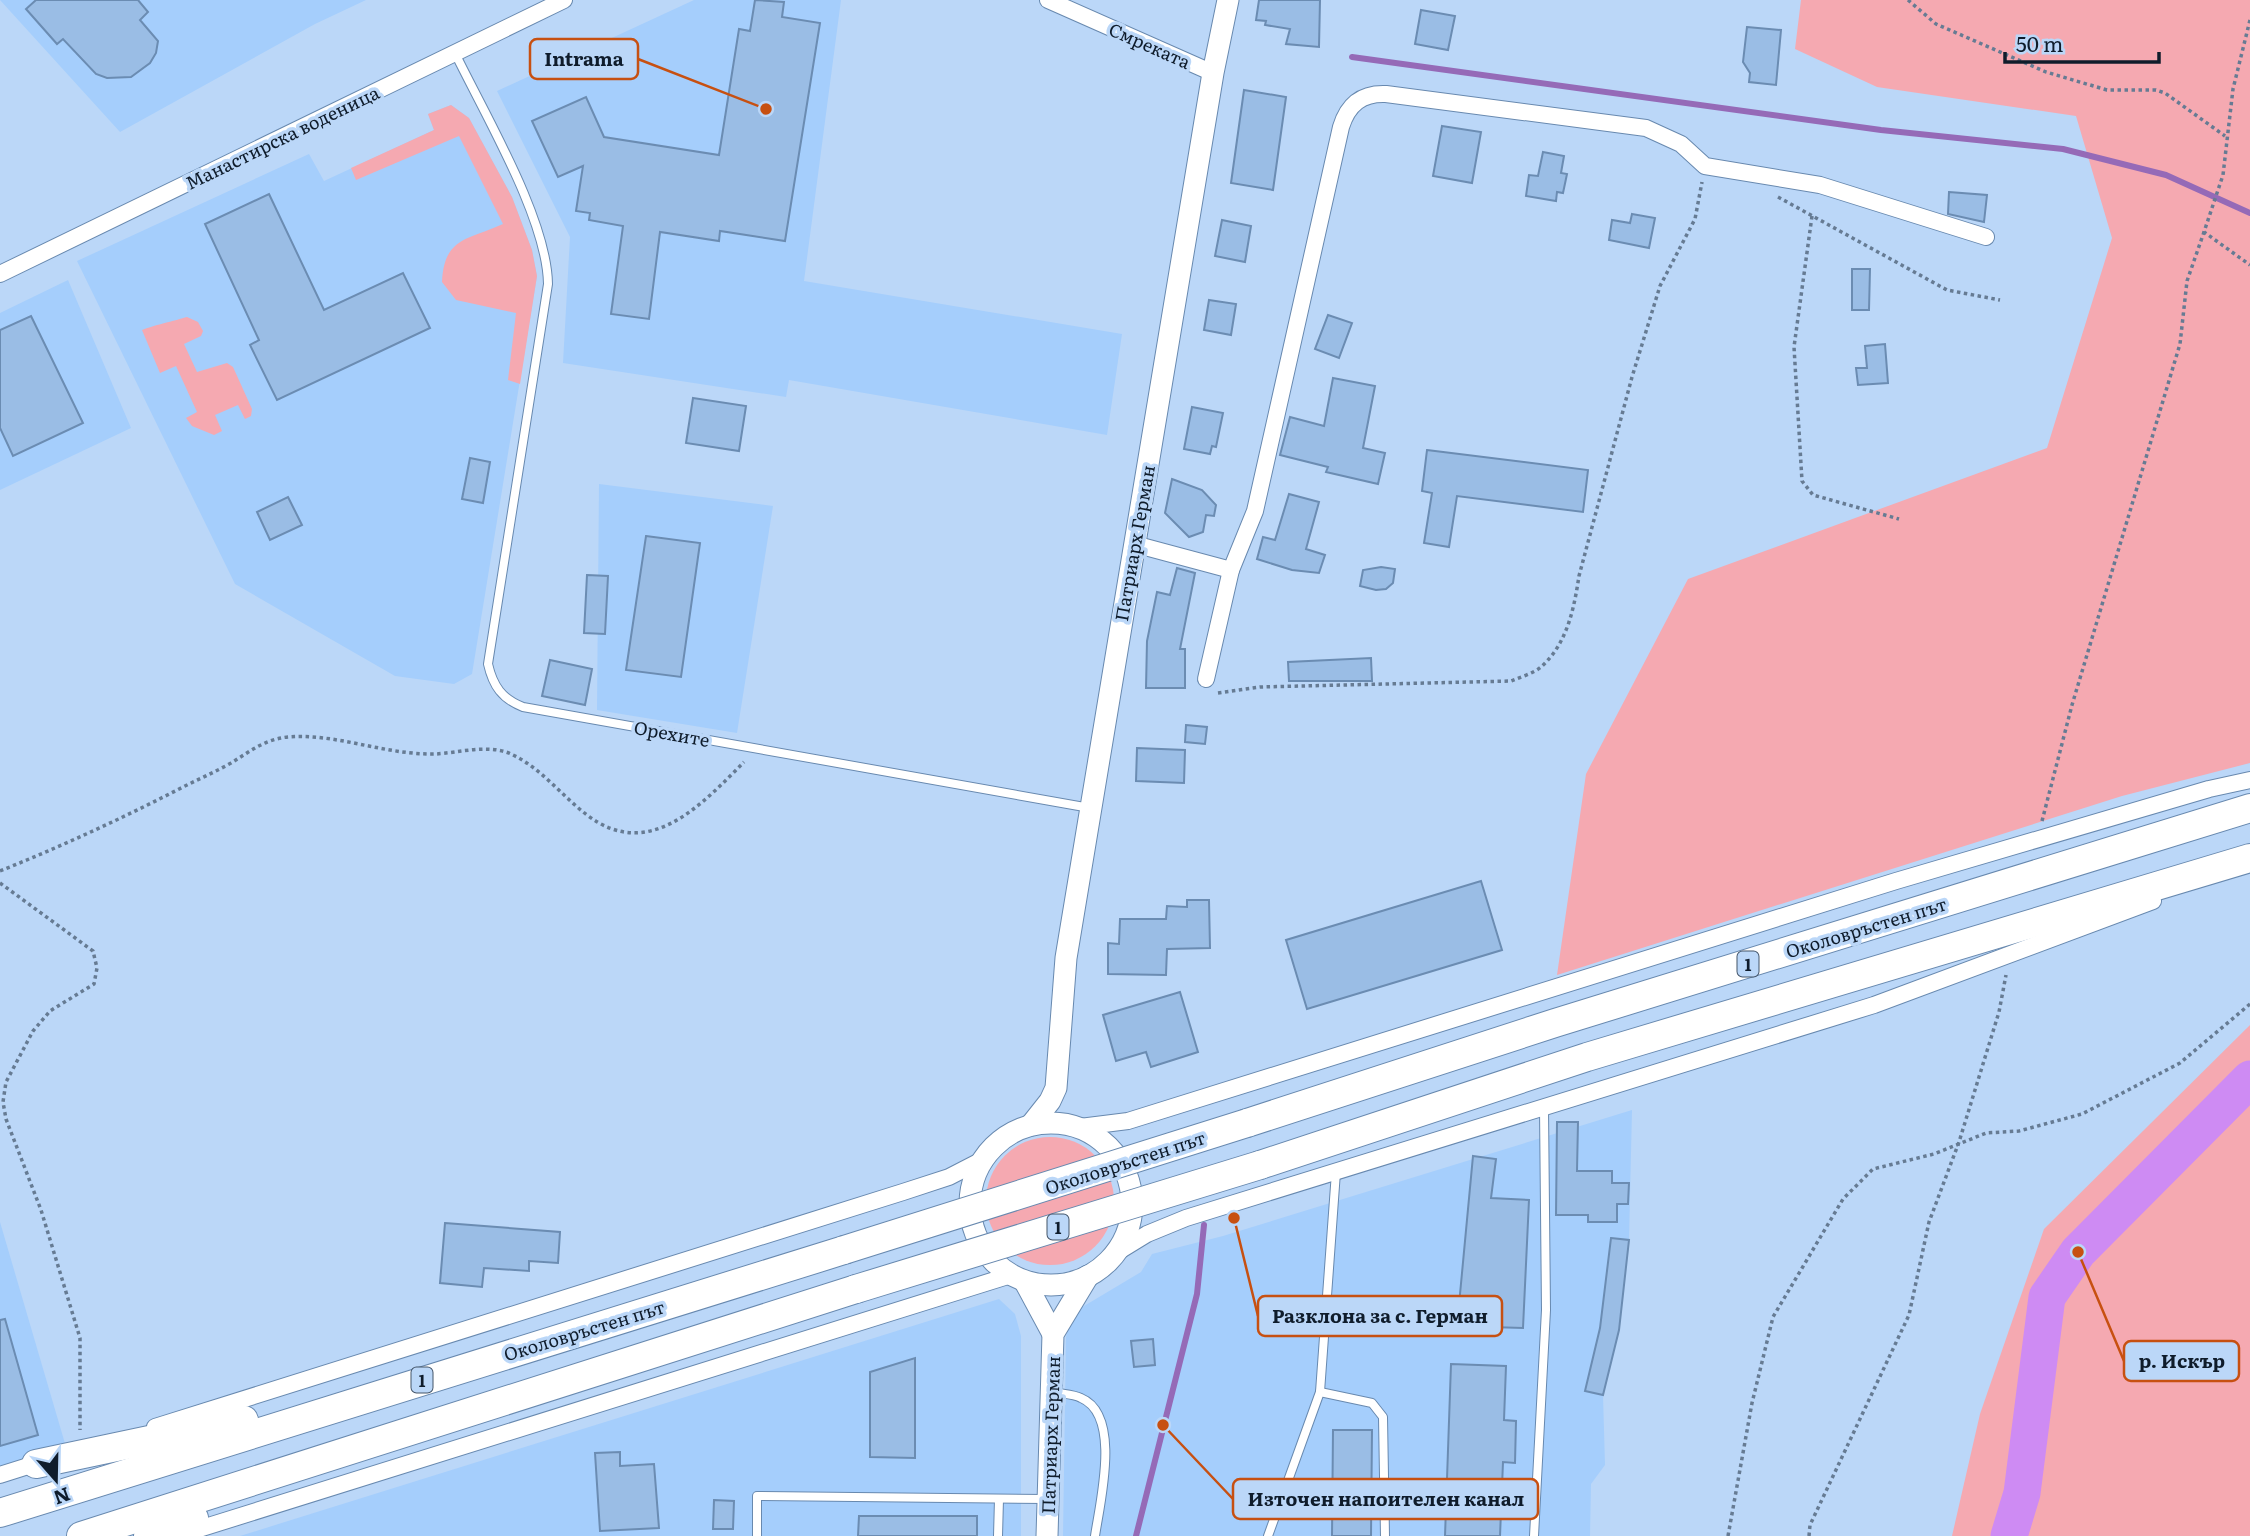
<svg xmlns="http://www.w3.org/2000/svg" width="2250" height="1536" viewBox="0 0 2250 1536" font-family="Literata,serif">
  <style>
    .built { fill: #a5cefc }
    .green { fill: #f5a9b1 }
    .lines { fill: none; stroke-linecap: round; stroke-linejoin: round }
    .stream { stroke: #956ab7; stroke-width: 6 }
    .river { stroke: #ce8bf3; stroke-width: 37 }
    .building { fill: #9abde5; stroke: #6b8cb2; stroke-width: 2 }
    .service-casing { stroke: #6889af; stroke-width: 10 }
    .minor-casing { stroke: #6889af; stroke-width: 18 }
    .tertiary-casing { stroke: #6889af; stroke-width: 23 }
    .trunk-casing { stroke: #6889af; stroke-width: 30 }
    .path { stroke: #667b93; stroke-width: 3.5; stroke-dasharray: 3.5 3.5; stroke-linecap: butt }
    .service { stroke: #fff; stroke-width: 8 }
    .minor { stroke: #fff; stroke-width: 16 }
    .tertiary { stroke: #fff; stroke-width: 21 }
    .trunk { stroke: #fff; stroke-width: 28 }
    .trunk-bridge-casing { stroke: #6889af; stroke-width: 30; stroke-linecap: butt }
    .trunk-bridge { stroke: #fff; stroke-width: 28 }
    .labels { text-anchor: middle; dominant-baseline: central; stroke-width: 7; stroke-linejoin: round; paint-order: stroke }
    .shield { fill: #bbd7f8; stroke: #435468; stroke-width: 2 }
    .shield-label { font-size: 16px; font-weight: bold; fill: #0f1c2b }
    .street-label { font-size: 18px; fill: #0f1c2b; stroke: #bbd7f8 }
    .leader { fill: none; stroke: #c75011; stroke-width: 2.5 }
    .callout-dot { fill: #c75011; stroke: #bbd7f8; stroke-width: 2.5 }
    .callout { fill: #bbd7f8; stroke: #c75011; stroke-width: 2.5 }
    .callout-label { font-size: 19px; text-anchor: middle; font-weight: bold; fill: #0f1c2b }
  </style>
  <rect width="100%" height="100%" fill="#bbd7f8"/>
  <g class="built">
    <polygon points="0,0 366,0 315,24 120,132"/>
    <polygon points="694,0 841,0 804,281 1122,334 1107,435 789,380 786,397 563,363 570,237 497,91"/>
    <polygon points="451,105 469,118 512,197 532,250 537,276 472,674 454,684 395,676 235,584 77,261 309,154 324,181 434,130 428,114"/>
    <polygon points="68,280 131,428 0,490 0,313"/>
    <polygon points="599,484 773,506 737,733 597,710"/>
    <polygon points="1632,1110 1629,1240 1619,1330 1603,1395 1605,1465 1591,1484 1590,1536 1063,1536 1066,1337 1074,1312 1141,1272 1152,1254 1223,1236"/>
    <polygon points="0,1222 66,1447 0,1467"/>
    <polygon points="999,1299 1015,1314 1021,1336 1021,1536 240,1536"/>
  </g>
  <g class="green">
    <polygon points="1801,0 2250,0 2250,763 2122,796 1557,975 1586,774 1688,579 2047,448 2112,238 2076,116 1877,87 1795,49"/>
    <path d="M451 105 469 118 512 197 532 250 537 276 520 384 508 380 516 313 456 300 442 282C444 237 468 240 503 224L459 136 356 180 351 168 434 130 428 114Z"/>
    <path d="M187 317 198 322 203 331 201 336 184 344 197 372 227 363 233 367 252 409 251 416 245 419 238 405 215 415 222 431 214 435 192 426 186 418 197 412 176 366 160 373 142 330C148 327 177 320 187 317Z"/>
    <polygon points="2250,1025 2250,1536 1952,1536 1980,1414 2044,1229"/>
    <circle cx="1050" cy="1201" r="64"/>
  </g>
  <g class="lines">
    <g class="stream">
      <polyline points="1352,57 1881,130 2063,149 2166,175 2250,213"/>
      <polyline points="1136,1536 1197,1294 1204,1225"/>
    </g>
    <polyline class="river" points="2009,1536 2022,1493 2047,1297 2078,1252 2250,1079"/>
  </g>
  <g class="building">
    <polygon points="36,0 138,0 148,12 140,20 158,41 156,53 150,63 131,77 107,78 96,74 63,39 57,44 26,9"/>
    <polygon points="755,0 784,2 782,17 820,23 785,241 720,231 719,241 660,232 649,319 611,314 623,226 589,220 590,213 576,211 583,166 558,177 532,121 586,97 604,137 719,155 739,29 750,31"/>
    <polygon points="1259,0 1320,0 1319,47 1286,44 1290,29 1265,25 1266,21 1256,20"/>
    <polygon points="1421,10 1455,16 1448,50 1415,44"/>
    <polygon points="1747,27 1781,30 1776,85 1749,82 1750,73 1743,62"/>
    <polygon points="1244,90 1286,97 1273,190 1231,183"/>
    <polygon points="1442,126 1481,132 1472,183 1433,176"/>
    <polygon points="1543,152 1564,156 1561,173 1567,174 1563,193 1557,192 1556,201 1526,196 1529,175 1538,176"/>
    <polygon points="1949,192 1987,195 1984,222 1948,214"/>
    <polygon points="269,194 324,310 403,273 430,328 277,400 250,345 259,340 205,224"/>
    <polygon points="1632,214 1655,218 1649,248 1609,240 1612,220 1630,223"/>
    <polygon points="1222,220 1251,226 1245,262 1215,256"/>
    <polygon points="1852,269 1870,269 1869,310 1852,310"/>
    <polygon points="1209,300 1236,304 1231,335 1204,330"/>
    <polygon points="1328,315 1352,323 1339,358 1315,349"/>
    <polygon points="31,316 83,423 13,456 0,428 0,330"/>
    <polygon points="1885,344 1888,383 1858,385 1856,368 1867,368 1865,346"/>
    <polygon points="1333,378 1375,386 1363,448 1385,453 1378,484 1326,472 1328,467 1280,455 1290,417 1324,426"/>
    <polygon points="693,398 746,406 739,451 686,443"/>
    <polygon points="1192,407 1223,413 1216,447 1212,446 1210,454 1184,449"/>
    <polygon points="1427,450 1588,470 1583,512 1457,496 1449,547 1424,543 1432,493 1422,491"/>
    <polygon points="470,458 490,462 483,503 462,499"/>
    <polygon points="1172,479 1202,490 1216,505 1214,516 1206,515 1203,532 1189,537 1165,513"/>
    <polygon points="1289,494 1319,502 1306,549 1325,555 1319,573 1292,570 1257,559 1263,537 1275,540"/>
    <polygon points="288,497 302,525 270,540 257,512"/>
    <polygon points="646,536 700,543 681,677 626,670"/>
    <polygon points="1381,567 1395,569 1393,583 1386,589 1376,590 1360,586 1363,570"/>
    <polygon points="1177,568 1195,573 1180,649 1185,649 1185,688 1146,688 1147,641 1157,592 1170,595"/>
    <polygon points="587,575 608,576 605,634 584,633"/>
    <polygon points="1371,658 1372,681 1289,681 1288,662"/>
    <polygon points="550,660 592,669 585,705 542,696"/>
    <polygon points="1186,725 1207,727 1205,744 1185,742"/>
    <polygon points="1137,748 1185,750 1184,783 1136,781"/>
    <polygon points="1481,881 1502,950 1307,1009 1286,940"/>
    <polygon points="1187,900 1209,900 1210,948 1167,949 1166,975 1108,974 1108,943 1119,944 1120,919 1166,919 1167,906 1187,907"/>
    <polygon points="1180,992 1198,1052 1151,1067 1146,1052 1116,1061 1103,1015"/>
    <polygon points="1557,1122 1578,1122 1577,1171 1612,1171 1612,1183 1629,1183 1628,1204 1617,1204 1617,1222 1588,1222 1588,1215 1556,1215"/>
    <polygon points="1473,1156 1496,1159 1491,1198 1529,1200 1523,1328 1457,1326"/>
    <polygon points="445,1223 560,1232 558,1263 529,1261 529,1271 484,1268 482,1287 440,1283"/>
    <polygon points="1611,1238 1629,1240 1619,1330 1603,1395 1585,1391 1600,1328"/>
    <polygon points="5,1319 38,1435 0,1446 0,1320"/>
    <polygon points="1153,1339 1155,1365 1134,1367 1131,1341"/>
    <polygon points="915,1358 915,1458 870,1457 870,1372"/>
    <polygon points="1451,1364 1506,1366 1504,1420 1516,1421 1515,1463 1503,1462 1500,1536 1445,1536"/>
    <polygon points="1333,1430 1372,1430 1371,1536 1332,1536"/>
    <polygon points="620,1452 620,1466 654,1464 659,1528 600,1531 595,1453"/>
    <polygon points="714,1500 734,1501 733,1529 713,1529"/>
    <polygon points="859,1516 977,1516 977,1536 858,1536"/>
  </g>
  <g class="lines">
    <defs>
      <g id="service">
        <path d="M455 53C485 115 547 219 548 284L488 664C493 686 502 699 523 707L1090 808"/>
        <path d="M1054 1392C1062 1394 1073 1394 1081 1398 1122 1415 1100 1502 1095 1536"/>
        <polyline points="1320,1392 1372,1403 1383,1417 1385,1536"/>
        <polyline points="757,1536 757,1496 1046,1499"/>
        <polyline points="998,1536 999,1499"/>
        <polyline points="1268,1536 1320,1392 1336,1172"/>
        <polyline points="1534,1536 1546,1310 1544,1109"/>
      </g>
      <g id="minor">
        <polyline points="1048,0 1213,73"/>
        <polyline points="0,274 564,0"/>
        <path d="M1134 544 1231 570 1255 511 1341 127C1348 104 1362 93 1386 94L1646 128 1681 144 1705 166 1820 185 1986 237"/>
        <polyline points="1206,679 1231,570"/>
        <polyline points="1080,1127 1128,1121 1896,881 2209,789 2250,780"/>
        <polyline points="1116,1253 1147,1234 1186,1218 1874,1005 2153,901"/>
        <polyline points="155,1427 903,1192 949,1177 982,1160"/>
        <polyline points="0,1475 44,1461"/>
        <polyline points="186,1533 1011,1275"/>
      </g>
      <g id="tertiary">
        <circle cx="1051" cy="1204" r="81"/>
        <polyline points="1031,1125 1050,1101 1056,1088 1066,958 1213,73 1228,0"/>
        <polyline points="1025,1282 1053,1334"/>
        <polyline points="1047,1536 1053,1334 1088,1276"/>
      </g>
      <g id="trunk">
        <polyline points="1247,1123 1555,1023 2250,808"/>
        <polyline points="1260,1165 1587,1057 2250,858"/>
        <polyline points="36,1464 244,1420"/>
        <polyline points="0,1513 844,1250"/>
        <polyline points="81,1536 856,1289"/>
        <polyline points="148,1536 194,1518"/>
      </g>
    </defs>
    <use href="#service" class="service-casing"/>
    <use href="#minor" class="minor-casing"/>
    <use href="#tertiary" class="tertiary-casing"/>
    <use href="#trunk" class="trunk-casing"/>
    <g class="path">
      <polyline points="1908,0 1936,24 2046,72 2107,90 2156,90 2165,93 2225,136"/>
      <polyline points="2250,20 2233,89 2223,175 2204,232 2250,265"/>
      <polyline points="1778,197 1947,290 2000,300"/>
      <polyline points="1812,216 1794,347 1802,481 1813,495 1899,519"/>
      <path d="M1218 693 1260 687 1511 681C1521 677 1534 673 1541 667 1567 644 1574 609 1579 576L1632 377 1660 286 1695 219 1702 182"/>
      <polyline points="2042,821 2072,705 2180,344 2187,281 2204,232"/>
      <path d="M0 871C62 846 123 818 183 787 199 779 215 772 231 763 249 752 265 739 288 737 337 733 384 755 435 754 458 753 491 743 513 755 542 769 562 796 587 815 650 863 703 803 744 762"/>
      <polyline points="0,883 93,951 97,968 94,984 50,1011 33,1031 6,1082 3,1102 6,1119 41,1210 80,1338 80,1430"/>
      <polyline points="1728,1536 1752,1403 1773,1317 1843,1199 1873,1169 1934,1154 1986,1133 2019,1131 2082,1114 2180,1063 2250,1004"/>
      <polyline points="1809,1536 1810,1525 1909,1315 1929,1222 1959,1142 1999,1012 2006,975"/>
    </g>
    <use href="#service" class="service"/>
    <use href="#minor" class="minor"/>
    <use href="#tertiary" class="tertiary"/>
    <use href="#trunk" class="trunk"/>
    <defs>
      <g id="trunk-bridge">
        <polyline points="844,1250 1247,1123"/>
        <polyline points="856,1289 1260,1165"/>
      </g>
    </defs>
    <use href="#trunk-bridge" class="trunk-bridge-casing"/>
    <use href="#trunk-bridge" class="trunk-bridge"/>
  </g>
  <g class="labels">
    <g class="shield">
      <rect x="1737.5" y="951.5" width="21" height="25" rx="5"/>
      <rect x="1047.5" y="1214.5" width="21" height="25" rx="5"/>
      <rect x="411.5" y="1367.5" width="21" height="25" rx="5"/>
    </g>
    <g class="shield-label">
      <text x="1748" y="964">1</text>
      <text x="1058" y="1227">1</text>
      <text x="422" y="1380">1</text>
    </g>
    <g class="street-label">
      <text transform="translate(1150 45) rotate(24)">Смреката</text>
      <text transform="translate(282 137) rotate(-26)">Манастирска воденица</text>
      <text transform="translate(1134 543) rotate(-80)">Патриарх Герман</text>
      <text transform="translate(672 733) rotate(10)">Орехите</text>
      <text transform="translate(1866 927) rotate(-17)">Околовръстен път</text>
      <text transform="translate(1125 1162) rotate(-18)">Околовръстен път</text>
      <text transform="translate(584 1330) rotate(-17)">Околовръстен път</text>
      <text transform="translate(1050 1435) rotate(-88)">Патриарх Герман</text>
    </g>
  </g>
  <path class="leader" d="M766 109L638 59M1234 1218L1258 1316M2078 1252L2124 1361M1163 1425L1233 1499"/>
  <g class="callout-dot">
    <circle cx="766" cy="109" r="7"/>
    <circle cx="1234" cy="1218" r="7"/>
    <circle cx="2078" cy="1252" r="7"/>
    <circle cx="1163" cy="1425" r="7"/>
  </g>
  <g class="callout">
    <rect x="530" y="39" width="108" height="40" rx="7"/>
    <rect x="1258" y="1296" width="244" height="40" rx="7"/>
    <rect x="2124" y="1341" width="115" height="40" rx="7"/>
    <rect x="1233" y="1479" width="305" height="40" rx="7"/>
  </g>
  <g class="callout-label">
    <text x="584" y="66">Intrama</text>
    <text x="1380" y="1323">Разклона за с. Герман</text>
    <text x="2182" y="1368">р. Искър</text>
    <text x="1386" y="1506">Източен напоителен канал</text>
  </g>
  <g transform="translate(56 1480) rotate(160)" stroke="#bbd7f8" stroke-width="5" paint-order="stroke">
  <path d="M0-5L12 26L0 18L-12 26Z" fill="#0f1c2b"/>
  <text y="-10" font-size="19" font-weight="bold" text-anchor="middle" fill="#0f1c2b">N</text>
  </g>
  <path d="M2005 52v10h154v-10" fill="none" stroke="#0f1c2b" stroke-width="3.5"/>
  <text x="2016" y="52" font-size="21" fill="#0f1c2b" stroke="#bbd7f8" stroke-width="5" paint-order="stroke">50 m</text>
</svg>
